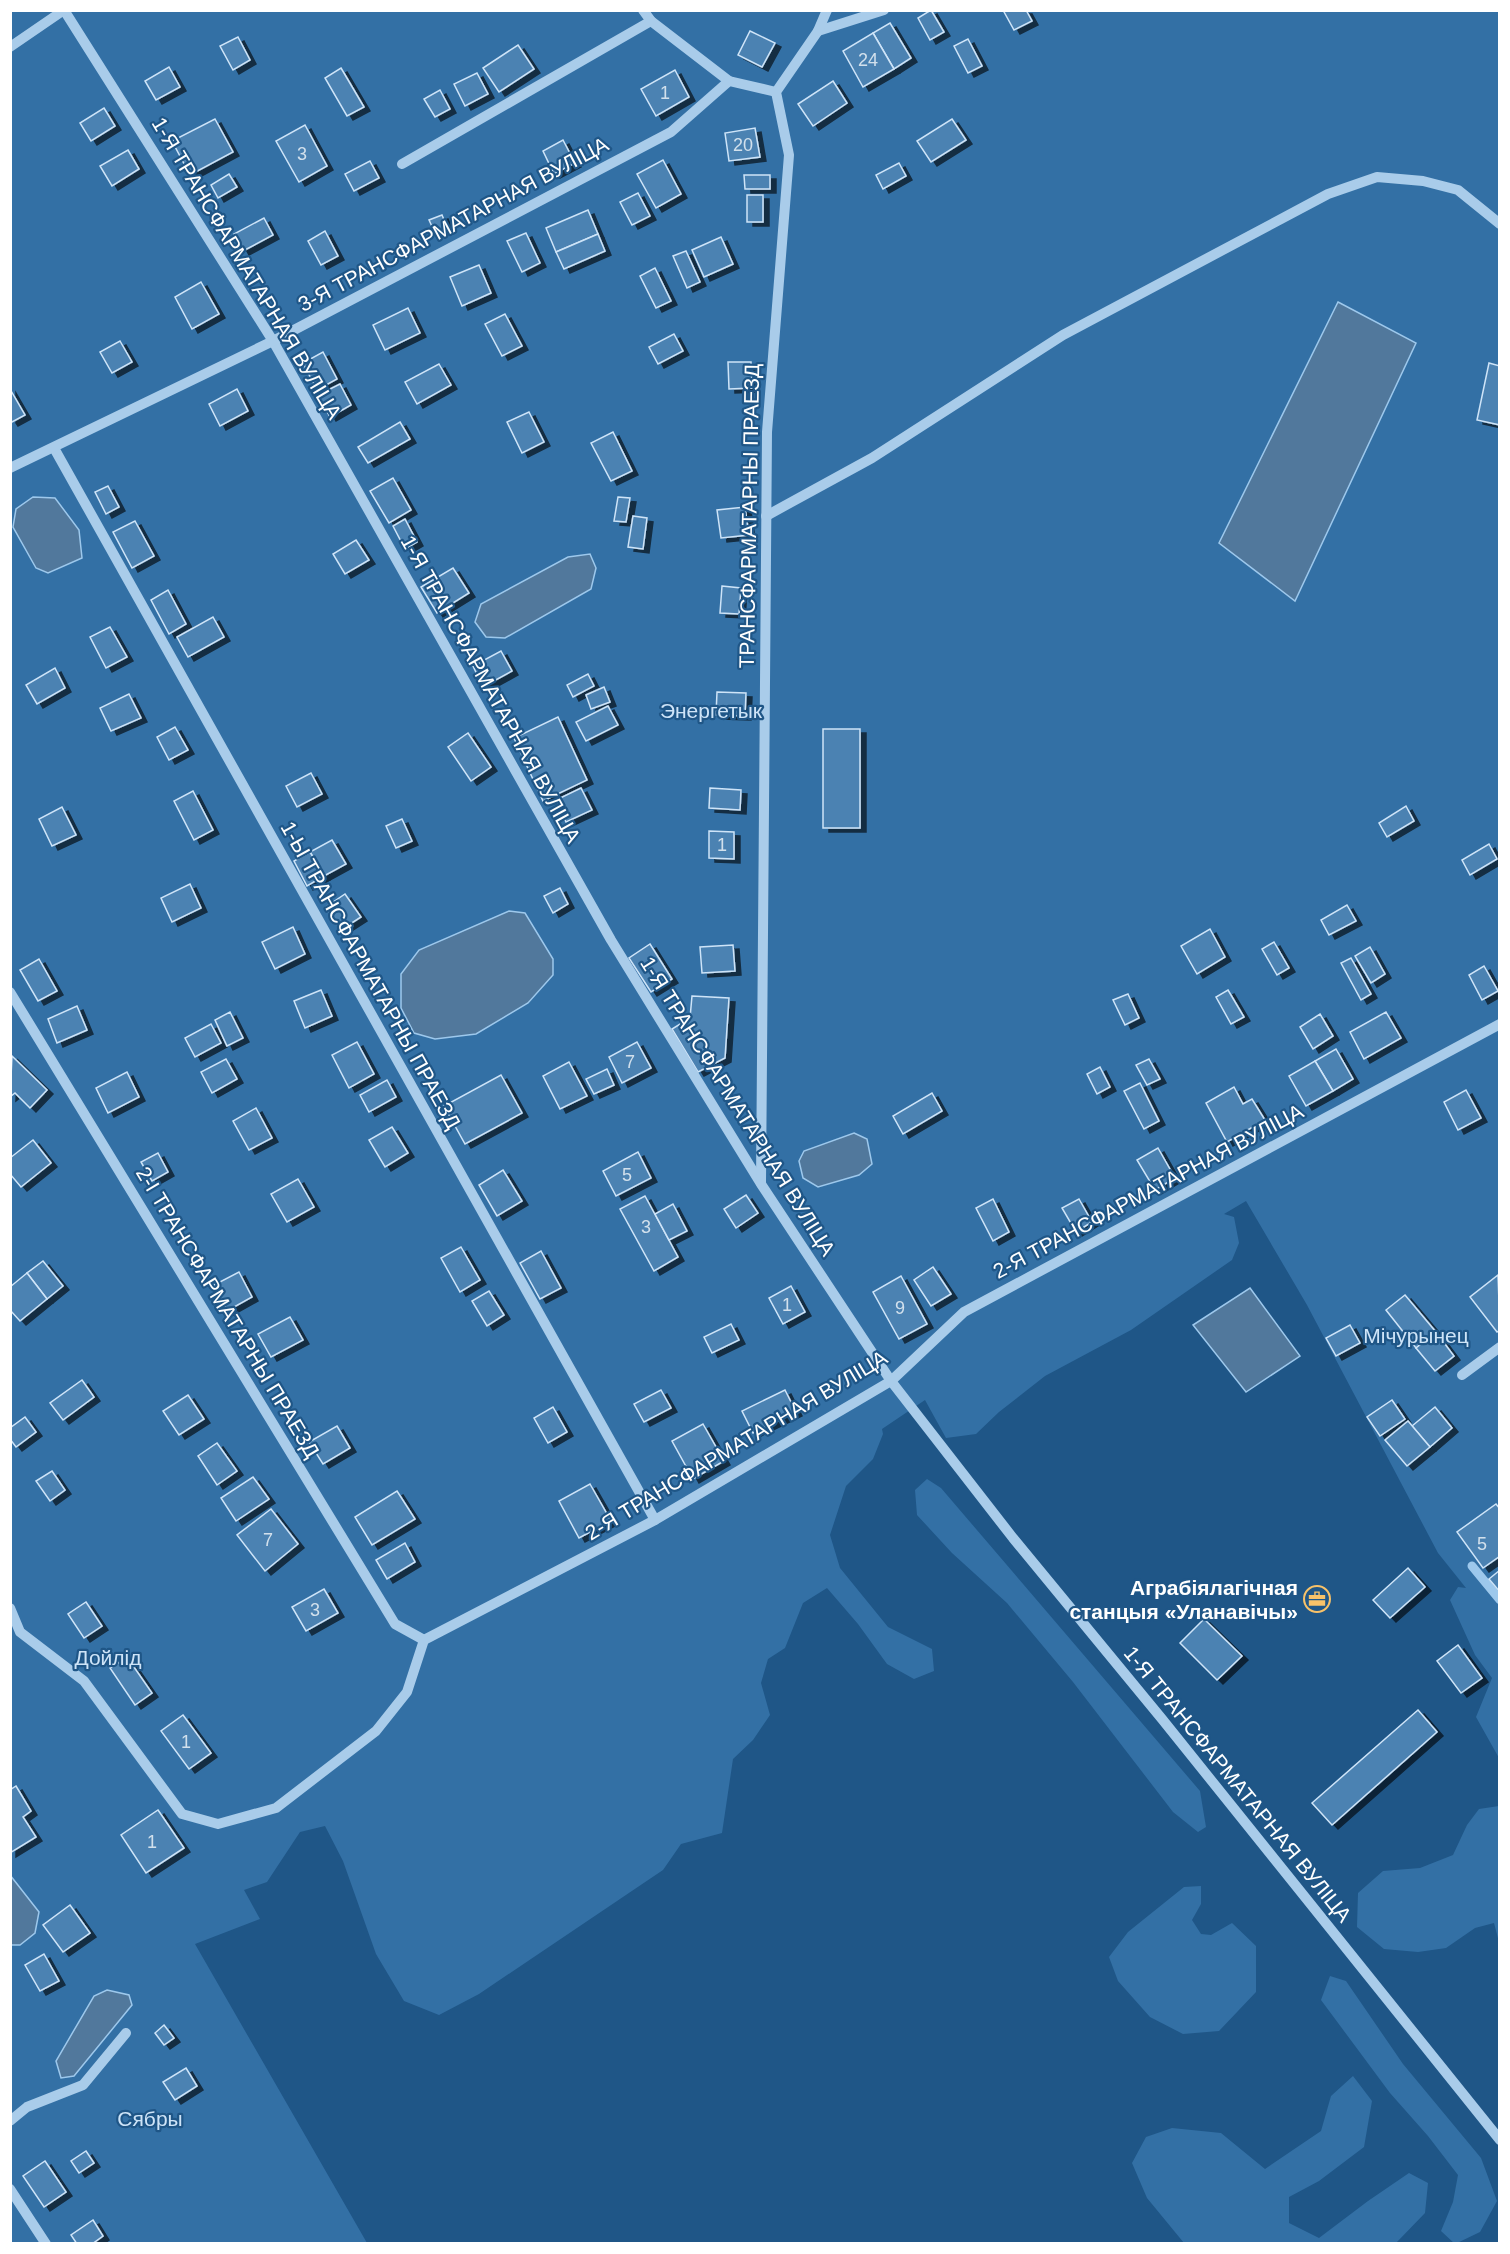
<svg xmlns="http://www.w3.org/2000/svg" width="1510" height="2254" viewBox="0 0 1510 2254" font-family="Helvetica,sans-serif">
  <style>
    .green { fill: #3370a5 }
    .water { fill: #51789c; stroke: #9dc8ec; stroke-width: 1.5 }
    .lines { fill: none; stroke-linecap: round; stroke-linejoin: round }
    .stream { stroke: #9dc8ec; stroke-width: 9 }
    .building { fill: #4c82b2; stroke: #cee4f8; stroke-width: 1.5; filter: url(#shadow) }
    .minor { stroke: #a9ccea; stroke-width: 10 }
    .labels { text-anchor: middle; dominant-baseline: central; stroke-width: 4.5; stroke-linejoin: round; paint-order: stroke }
    .number-label { font-size: 18px; fill: #d2e0ec }
    .street-label { font-size: 21px; fill: #fff; stroke: #1f5687 }
    .park-label { font-size: 21px; fill: #cee4f8; stroke: #1f5687 }
    .poi-label { font-size: 21px; font-weight: bold; fill: #fff; stroke: #1f5687; text-anchor: end }
  </style>
  <defs>
    <filter id="shadow"><feDropShadow dx="6" dy="4" stdDeviation="0" flood-color="#0009"/></filter>
  </defs>
  <rect width="100%" height="100%" fill="#1f5687"/>
  <g class="green">
    <polygon points="11,11 1499,11 1499,1758 1476,1717 1492,1678 1475,1655 1450,1600 1458,1587 1466,1588 1438,1553 1307,1305 1246,1201 1224,1214 1234,1217 1239,1243 1232,1260 1131,1330 1045,1376 999,1412 976,1434 946,1438 925,1400 882,1429 883,1434 873,1459 846,1486 830,1535 840,1568 888,1627 932,1649 934,1671 914,1679 887,1664 858,1624 827,1588 803,1603 785,1648 768,1659 761,1683 770,1715 753,1740 733,1759 722,1833 681,1844 663,1870 479,1994 439,2015 404,2001 376,1954 343,1861 325,1826 300,1832 267,1882 244,1890 260,1919 195,1944 367,2243 11,2244"/>
    <polygon points="927,1479 941,1488 1200,1791 1206,1827 1198,1832 1173,1812 1073,1682 1007,1603 952,1553 917,1515 915,1490"/>
    <polygon points="1499,1806 1499,1942 1494,1923 1475,1928 1446,1948 1418,1952 1384,1949 1357,1927 1358,1893 1383,1871 1420,1868 1453,1855 1467,1825 1479,1809"/>
    <polygon points="1201,1886 1201,1904 1192,1920 1201,1934 1211,1935 1232,1923 1256,1946 1256,1992 1219,2031 1183,2034 1150,2017 1118,1981 1109,1957 1128,1932 1184,1887"/>
    <polygon points="1330,1976 1346,1981 1403,2064 1481,2158 1497,2201 1480,2232 1455,2244 1441,2231 1453,2202 1458,2175 1428,2136 1390,2093 1321,2000"/>
    <polygon points="1353,2076 1372,2101 1364,2147 1319,2181 1289,2197 1289,2223 1319,2238 1368,2201 1409,2173 1428,2183 1425,2213 1396,2243 1184,2243 1147,2198 1132,2163 1146,2137 1172,2128 1221,2133 1265,2169 1321,2131 1331,2096"/>
  </g>
  <g class="water">
    <polygon points="1338,302 1416,343 1295,601 1219,543"/>
    <polygon points="33,497 55,498 79,530 82,558 48,573 36,568 13,527 16,509"/>
    <polygon points="590,554 596,568 591,589 505,638 486,637 475,622 481,604 568,557"/>
    <polygon points="509,911 525,913 553,959 553,975 528,1003 476,1034 435,1039 414,1033 401,1008 401,974 419,950"/>
    <polygon points="854,1133 867,1139 872,1164 859,1175 818,1187 803,1178 799,1161 804,1151"/>
    <polygon points="1250,1288 1300,1356 1246,1392 1193,1325"/>
    <polygon points="10,1875 39,1912 35,1933 20,1945 11,1945"/>
    <polygon points="107,1990 129,1995 132,2005 74,2076 61,2078 56,2061 94,1996"/>
  </g>
  <g class="lines">
    <polyline class="stream" points="1472,1566 1500,1600"/>
  </g>
  <g class="building">
    <polygon points="931,10 944,32 930,40 918,18"/>
    <polygon points="1003,10 1026,10 1032,21 1014,30"/>
    <polygon points="890,23 911,58 894,69 873,33"/>
    <polygon points="750,31 775,43 762,67 738,55"/>
    <polygon points="873,33 894,69 863,87 843,51"/>
    <polygon points="238,37 250,60 233,70 220,46"/>
    <polygon points="968,39 982,66 968,73 954,46"/>
    <polygon points="518,45 534,69 499,92 483,68"/>
    <polygon points="169,67 180,87 156,100 145,81"/>
    <polygon points="341,68 364,107 347,116 325,78"/>
    <polygon points="675,70 689,97 656,116 641,89"/>
    <polygon points="477,73 488,94 465,106 454,84"/>
    <polygon points="833,81 847,103 813,126 798,104"/>
    <polygon points="440,90 450,109 435,117 424,99"/>
    <polygon points="104,108 115,126 91,141 80,123"/>
    <polygon points="215,119 233,152 190,175 172,141"/>
    <polygon points="952,119 966,140 931,162 917,141"/>
    <polygon points="305,125 327,166 299,182 276,141"/>
    <polygon points="755,128 760,157 729,161 725,133"/>
    <polygon points="563,140 575,163 554,174 543,151"/>
    <polygon points="128,150 139,169 112,186 100,166"/>
    <polygon points="663,160 681,194 656,208 637,174"/>
    <polygon points="370,161 379,178 354,191 345,174"/>
    <polygon points="899,163 906,176 883,189 876,175"/>
    <polygon points="229,174 237,187 218,198 211,185"/>
    <polygon points="744,175 770,175 770,189 745,189"/>
    <polygon points="638,193 650,216 632,225 620,202"/>
    <rect x="747" y="195" width="16" height="27"/>
    <polygon points="588,210 598,234 556,252 546,228"/>
    <polygon points="442,215 447,227 435,233 429,220"/>
    <polygon points="264,218 273,235 243,251 234,234"/>
    <polygon points="325,231 338,256 321,265 308,241"/>
    <polygon points="526,233 540,263 522,272 507,241"/>
    <polygon points="598,234 605,251 564,269 556,252"/>
    <polygon points="721,237 733,264 704,277 692,250"/>
    <polygon points="686,251 700,282 687,288 673,256"/>
    <polygon points="479,265 491,293 462,306 450,277"/>
    <polygon points="655,268 671,301 656,308 640,276"/>
    <polygon points="201,282 219,314 192,329 175,297"/>
    <polygon points="408,308 420,333 385,350 373,325"/>
    <polygon points="505,314 522,346 502,356 485,324"/>
    <polygon points="674,334 683,351 658,364 649,347"/>
    <polygon points="120,341 132,362 112,373 100,352"/>
    <polygon points="323,352 337,379 317,390 303,363"/>
    <polygon points="728,362 751,362 752,388 729,389"/>
    <polygon points="1489,363 1500,366 1500,425 1477,420"/>
    <polygon points="439,364 451,385 417,404 405,382"/>
    <polygon points="340,384 351,405 330,417 318,395"/>
    <polygon points="10,389 25,415 12,422 10,419"/>
    <polygon points="237,389 248,411 220,426 209,404"/>
    <polygon points="529,412 544,442 522,453 507,422"/>
    <polygon points="400,422 410,439 368,463 358,447"/>
    <polygon points="613,432 632,471 611,481 591,443"/>
    <polygon points="393,478 411,510 389,523 370,491"/>
    <polygon points="108,486 119,507 106,514 95,492"/>
    <polygon points="618,497 630,498 626,522 614,521"/>
    <polygon points="745,507 749,535 721,538 717,510"/>
    <polygon points="633,516 647,518 643,549 628,547"/>
    <polygon points="405,519 417,542 405,549 393,526"/>
    <polygon points="135,521 154,556 132,568 113,532"/>
    <polygon points="356,540 369,560 345,574 333,554"/>
    <polygon points="453,568 469,593 437,613 421,587"/>
    <polygon points="722,586 741,588 739,614 720,613"/>
    <polygon points="168,590 186,624 169,634 151,600"/>
    <polygon points="213,617 224,637 188,657 177,637"/>
    <polygon points="110,627 127,657 106,668 90,637"/>
    <polygon points="501,651 512,671 483,687 473,666"/>
    <polygon points="55,668 65,688 37,704 26,685"/>
    <polygon points="588,674 594,686 573,697 567,685"/>
    <polygon points="604,687 610,702 591,709 586,695"/>
    <polygon points="717,692 746,693 745,716 716,715"/>
    <polygon points="129,694 141,718 111,731 100,708"/>
    <polygon points="608,706 618,725 586,741 576,722"/>
    <polygon points="558,717 587,780 543,801 514,738"/>
    <polygon points="175,727 188,750 169,760 157,737"/>
    <rect x="823" y="729" width="37" height="99"/>
    <polygon points="468,733 491,767 471,781 448,747"/>
    <polygon points="311,773 322,794 297,807 286,786"/>
    <polygon points="581,788 592,810 566,822 556,800"/>
    <polygon points="710,788 741,790 740,810 709,808"/>
    <polygon points="193,791 213,830 194,840 174,801"/>
    <polygon points="1406,806 1414,821 1387,837 1379,823"/>
    <polygon points="62,807 76,835 52,846 39,819"/>
    <polygon points="402,819 412,841 396,848 386,826"/>
    <polygon points="709,831 734,832 734,859 709,858"/>
    <polygon points="332,840 346,864 324,876 310,852"/>
    <polygon points="1489,844 1497,859 1470,875 1462,860"/>
    <polygon points="310,852 324,876 307,886 294,861"/>
    <polygon points="190,884 201,908 172,922 161,898"/>
    <polygon points="560,888 568,904 553,913 544,896"/>
    <polygon points="345,894 361,917 341,930 326,907"/>
    <polygon points="1347,905 1356,921 1329,935 1321,920"/>
    <polygon points="293,927 305,954 275,969 262,942"/>
    <polygon points="1210,929 1225,957 1197,974 1181,946"/>
    <polygon points="1274,942 1289,968 1277,975 1262,949"/>
    <polygon points="650,944 672,979 651,992 629,958"/>
    <polygon points="733,945 735,971 702,973 700,947"/>
    <polygon points="1370,947 1385,974 1371,983 1355,956"/>
    <polygon points="1351,958 1371,994 1361,1000 1341,963"/>
    <polygon points="39,959 57,991 38,1001 20,970"/>
    <polygon points="1484,966 1498,991 1482,1000 1469,975"/>
    <polygon points="321,990 332,1016 305,1028 294,1001"/>
    <polygon points="1228,990 1244,1017 1231,1024 1216,997"/>
    <polygon points="1128,994 1139,1018 1125,1025 1113,1000"/>
    <polygon points="692,996 729,998 725,1058 698,1072 672,1029 690,1018"/>
    <polygon points="77,1006 87,1030 57,1043 48,1019"/>
    <polygon points="230,1012 243,1038 227,1046 215,1020"/>
    <polygon points="1386,1012 1401,1038 1364,1059 1350,1032"/>
    <polygon points="1320,1014 1333,1036 1313,1049 1300,1027"/>
    <polygon points="211,1024 221,1043 195,1057 185,1038"/>
    <polygon points="357,1042 374,1074 349,1088 332,1055"/>
    <polygon points="637,1042 651,1068 622,1083 609,1057"/>
    <polygon points="1336,1049 1353,1079 1333,1091 1315,1061"/>
    <polygon points="12,1056 47,1090 30,1108 15,1093 10,1097"/>
    <polygon points="226,1059 237,1079 212,1093 201,1072"/>
    <polygon points="1149,1059 1160,1079 1147,1085 1136,1065"/>
    <polygon points="1315,1061 1333,1091 1306,1106 1289,1076"/>
    <polygon points="569,1062 587,1096 560,1109 543,1076"/>
    <polygon points="1100,1067 1110,1087 1097,1094 1087,1074"/>
    <polygon points="607,1069 614,1085 594,1094 586,1079"/>
    <polygon points="127,1072 139,1097 108,1113 96,1088"/>
    <polygon points="501,1075 522,1113 465,1144 444,1106"/>
    <polygon points="387,1080 396,1097 369,1112 360,1095"/>
    <polygon points="1140,1083 1159,1121 1144,1129 1124,1091"/>
    <polygon points="1234,1087 1243,1104 1252,1099 1265,1120 1227,1142 1206,1103"/>
    <polygon points="1466,1090 1481,1118 1458,1130 1444,1102"/>
    <polygon points="932,1093 942,1111 903,1134 893,1116"/>
    <polygon points="256,1108 272,1138 249,1150 233,1121"/>
    <polygon points="392,1127 408,1153 385,1167 369,1140"/>
    <polygon points="33,1140 51,1163 21,1187 10,1174 10,1158"/>
    <polygon points="1158,1148 1175,1178 1155,1190 1137,1160"/>
    <polygon points="638,1152 651,1178 616,1196 603,1171"/>
    <polygon points="158,1153 168,1172 152,1181 141,1162"/>
    <polygon points="503,1170 522,1201 497,1216 479,1185"/>
    <polygon points="298,1179 314,1207 287,1222 271,1194"/>
    <polygon points="746,1195 758,1213 736,1228 724,1209"/>
    <polygon points="645,1196 678,1257 654,1271 620,1209"/>
    <polygon points="993,1199 1009,1232 993,1241 976,1208"/>
    <polygon points="1079,1199 1092,1222 1076,1232 1062,1208"/>
    <polygon points="673,1204 687,1231 669,1240 655,1214"/>
    <polygon points="461,1247 480,1280 460,1292 441,1258"/>
    <polygon points="541,1251 561,1288 540,1299 520,1263"/>
    <polygon points="43,1261 63,1286 47,1299 27,1273"/>
    <polygon points="933,1267 951,1294 931,1306 914,1280"/>
    <polygon points="239,1272 252,1297 227,1311 214,1285"/>
    <polygon points="27,1273 47,1299 20,1321 10,1310 10,1287"/>
    <polygon points="1498,1275 1500,1330 1497,1332 1470,1297"/>
    <polygon points="901,1276 927,1324 899,1339 873,1292"/>
    <polygon points="791,1286 805,1312 783,1324 769,1298"/>
    <polygon points="489,1291 504,1315 487,1326 472,1301"/>
    <polygon points="1405,1295 1436,1332 1416,1348 1386,1310"/>
    <polygon points="290,1317 303,1340 271,1357 258,1334"/>
    <polygon points="731,1324 739,1340 712,1353 704,1337"/>
    <polygon points="1350,1325 1360,1343 1336,1356 1326,1338"/>
    <polygon points="1436,1332 1454,1356 1435,1371 1416,1348"/>
    <polygon points="82,1380 94,1397 63,1420 50,1403"/>
    <polygon points="661,1390 671,1408 644,1422 634,1404"/>
    <polygon points="785,1390 796,1412 753,1433 742,1411"/>
    <polygon points="188,1395 204,1419 179,1435 163,1411"/>
    <polygon points="1392,1400 1405,1419 1380,1436 1367,1417"/>
    <polygon points="553,1407 567,1432 548,1443 534,1418"/>
    <polygon points="1435,1407 1452,1428 1430,1447 1412,1426"/>
    <polygon points="25,1417 36,1432 16,1447 10,1439 10,1428"/>
    <polygon points="1408,1421 1430,1447 1407,1466 1385,1440"/>
    <polygon points="703,1424 724,1461 693,1479 672,1441"/>
    <polygon points="337,1426 350,1448 323,1464 309,1442"/>
    <polygon points="217,1443 237,1471 217,1485 198,1456"/>
    <polygon points="52,1471 65,1490 50,1501 36,1481"/>
    <polygon points="253,1477 269,1499 236,1521 221,1498"/>
    <polygon points="590,1484 611,1521 579,1538 559,1501"/>
    <polygon points="397,1491 415,1519 372,1545 355,1517"/>
    <polygon points="1496,1504 1500,1509 1500,1556 1483,1568 1457,1532"/>
    <polygon points="271,1509 298,1544 265,1571 237,1535"/>
    <polygon points="405,1543 415,1562 387,1579 376,1560"/>
    <polygon points="1408,1568 1425,1587 1390,1618 1373,1600"/>
    <polygon points="1500,1570 1500,1592 1489,1579"/>
    <polygon points="324,1589 338,1613 306,1631 292,1607"/>
    <polygon points="86,1602 102,1626 84,1638 68,1614"/>
    <polygon points="1204,1619 1242,1656 1217,1680 1180,1643"/>
    <polygon points="1458,1645 1482,1678 1461,1693 1437,1661"/>
    <polygon points="127,1657 152,1693 135,1705 110,1668"/>
    <polygon points="1418,1710 1437,1732 1332,1825 1312,1803"/>
    <polygon points="183,1715 211,1753 189,1769 161,1731"/>
    <polygon points="16,1786 31,1811 23,1817 36,1837 10,1853 10,1790"/>
    <polygon points="158,1810 184,1848 146,1873 121,1835"/>
    <polygon points="70,1905 90,1933 63,1952 43,1925"/>
    <polygon points="44,1954 59,1981 40,1991 25,1965"/>
    <polygon points="164,2025 174,2038 164,2045 155,2033"/>
    <polygon points="186,2068 197,2086 175,2100 163,2082"/>
    <polygon points="86,2151 94,2163 79,2173 71,2161"/>
    <polygon points="45,2161 66,2192 44,2207 23,2176"/>
    <polygon points="93,2220 103,2236 92,2244 77,2244 71,2235"/>
  </g>
  <g class="lines">
    <g class="minor">
      <polyline points="64,10 273,341 611,940 761,1184 891,1381 1013,1538 1162,1719 1500,2140"/>
      <polyline points="643,10 651,21 729,81"/>
      <polyline points="818,31 884,10"/>
      <polyline points="10,47 64,10"/>
      <polyline points="402,164 651,21"/>
      <polyline points="54,448 655,1520"/>
      <polyline points="10,468 273,341 671,132 729,81 776,92"/>
      <polyline points="766,516 872,458 1063,335 1328,194 1377,177 1423,181 1458,190 1500,224"/>
      <polyline points="10,992 395,1624 424,1640"/>
      <polyline points="761,1183 767,432 789,155 776,92 818,31 827,10"/>
      <polyline points="1462,1375 1500,1347"/>
      <polyline points="10,1608 20,1632 84,1681 182,1814 218,1824 276,1808 376,1731 407,1692 424,1640 655,1520 891,1381 964,1312 1500,1024"/>
      <polyline points="10,2121 27,2107 83,2085 126,2033"/>
      <polyline points="10,2189 46,2244"/>
    </g>
  </g>
  <defs>
    <symbol id="office-ring" viewBox="-11 -11 22 22"><circle r="9.5" fill="#1f5687" stroke="#f8c269" stroke-width="1.5"/><path d="M-6-3h4V-5.5h4V-3h4V5H-6ZM-1-4.5V-3h2v-1.5ZM-6 0V1H6V0Z" fill="#f8c269"/></symbol>
  </defs>
  <g fill-rule="evenodd">
    <use href="#office-ring" x="1302" y="1584" width="30" height="30"/>
  </g>
  <g class="labels">
    <g class="number-label">
      <text x="868" y="60">24</text>
      <text x="665" y="93">1</text>
      <text x="743" y="145">20</text>
      <text x="302" y="154">3</text>
      <text x="722" y="845">1</text>
      <text x="630" y="1062">7</text>
      <text x="627" y="1175">5</text>
      <text x="646" y="1227">3</text>
      <text x="787" y="1305">1</text>
      <text x="900" y="1308">9</text>
      <text x="268" y="1540">7</text>
      <text x="1482" y="1544">5</text>
      <text x="315" y="1610">3</text>
      <text x="186" y="1742">1</text>
      <text x="152" y="1842">1</text>
    </g>
    <g class="street-label">
      <text transform="translate(453 224) rotate(-28)">3-Я ТРАНСФАРМАТАРНАЯ ВУЛІЦА</text>
      <text transform="translate(247 268) rotate(59)">1-Я ТРАНСФАРМАТАРНАЯ ВУЛІЦА</text>
      <text transform="translate(749 516) rotate(-89)">ТРАНСФАРМАТАРНЫ ПРАЕЗД</text>
      <text transform="translate(491 689) rotate(61)">1-Я ТРАНСФАРМАТАРНАЯ ВУЛІЦА</text>
      <text transform="translate(371 975) rotate(61)">1-Ы ТРАНСФАРМАТАРНЫ ПРАЕЗД</text>
      <text transform="translate(738 1106) rotate(58)">1-Я ТРАНСФАРМАТАРНАЯ ВУЛІЦА</text>
      <text transform="translate(1148 1191) rotate(-28)">2-Я ТРАНСФАРМАТАРНАЯ ВУЛІЦА</text>
      <text transform="translate(228 1312) rotate(59)">2-І ТРАНСФАРМАТАРНЫ ПРАЕЗД</text>
      <text transform="translate(736 1445) rotate(-31)">2-Я ТРАНСФАРМАТАРНАЯ ВУЛІЦА</text>
      <text transform="translate(1238 1784) rotate(51)">1-Я ТРАНСФАРМАТАРНАЯ ВУЛІЦА</text>
    </g>
    <g class="park-label">
      <text x="711" y="710">Энергетык</text>
      <text x="1416" y="1335">Мічурынец</text>
      <text x="108" y="1657">Дойлід</text>
      <text x="150" y="2118">Сябры</text>
    </g>
    <g class="poi-label">
      <text x="1298" y="1587">Аграбіялагічная<tspan x="1298" dy="24">станцыя «Уланавічы»</tspan></text>
    </g>
  </g>
  <rect width="1510" height="2254" fill="none" stroke="#ffffff" stroke-width="24"/>
</svg>
